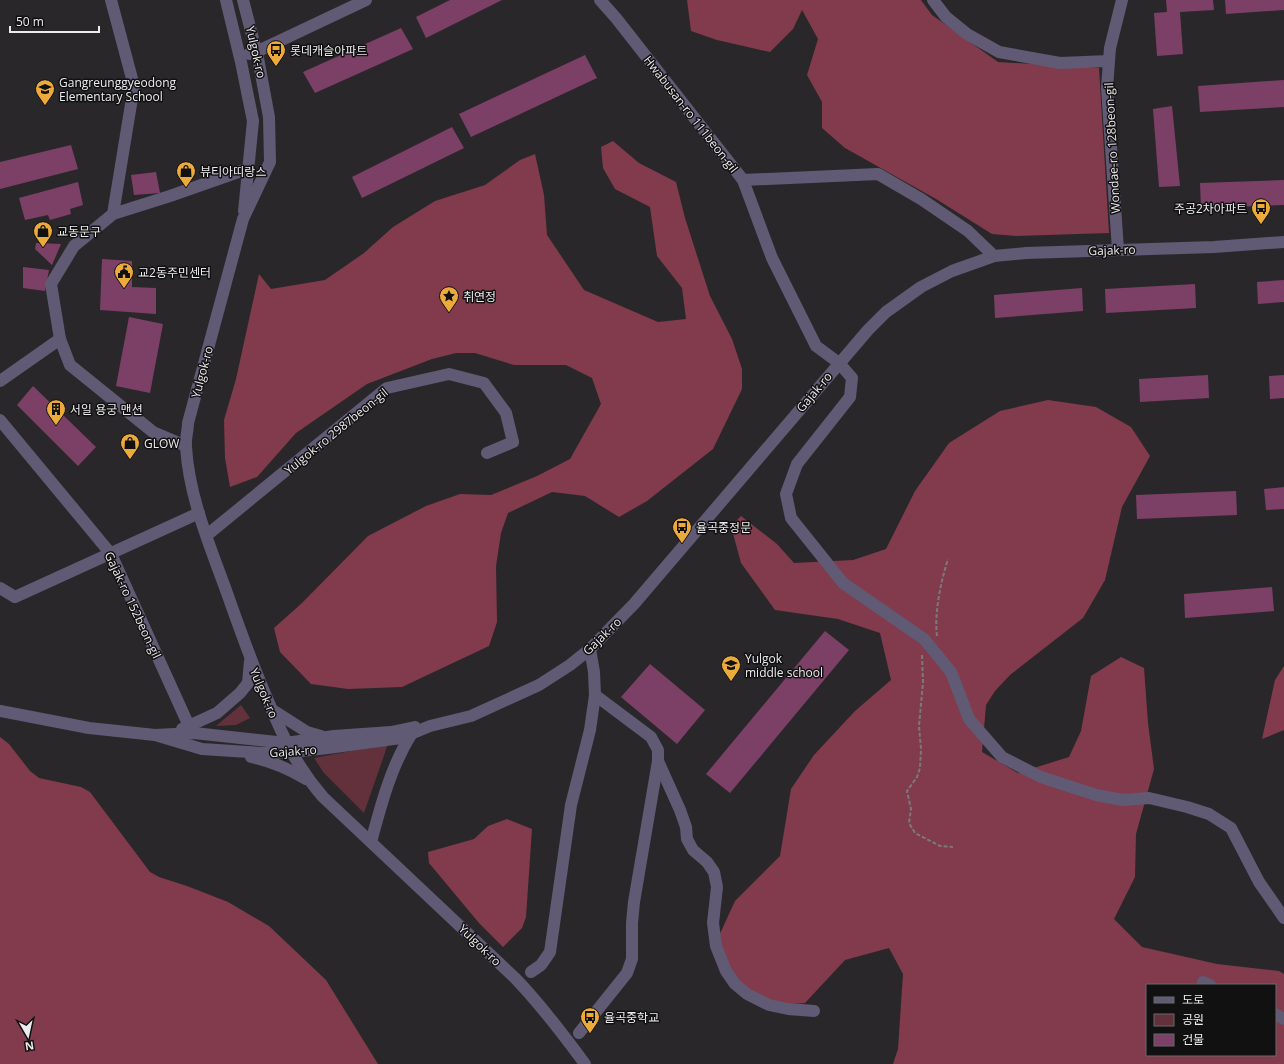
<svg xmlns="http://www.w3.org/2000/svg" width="1284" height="1064" viewBox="0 0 1284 1064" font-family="'Open Sans','Noto Sans KR',sans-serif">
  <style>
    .green { fill: #62313c }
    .forest { fill: #813b4c; fill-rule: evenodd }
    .building { fill: #7c4066 }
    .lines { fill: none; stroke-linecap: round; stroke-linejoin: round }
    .path { stroke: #7c797c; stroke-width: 2; stroke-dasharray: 4 2; stroke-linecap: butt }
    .minor { stroke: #605a75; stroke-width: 12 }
    .labels { text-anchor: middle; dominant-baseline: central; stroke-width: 3; stroke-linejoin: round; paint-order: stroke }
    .poi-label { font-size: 12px; fill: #ecebed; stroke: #121112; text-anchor: start }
    .street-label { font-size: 12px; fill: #ecebed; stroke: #121112 }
  </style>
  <rect width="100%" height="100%" fill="#2a272a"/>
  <g class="green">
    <polygon points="241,705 250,718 236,725 216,726"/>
    <polygon points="388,744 364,813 324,773 314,758"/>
  </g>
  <g class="forest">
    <polygon points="687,0 921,0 932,15 998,62 1099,68 1109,233 1016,236 992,234 936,199 845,148 822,128 822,102 807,75 818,39 802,10 793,29 770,52 717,40 691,31"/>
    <polygon points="613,141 639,163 676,182 685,218 710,296 732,339 742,369 742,389 713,449 647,501 619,517 585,496 552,492 508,513 501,533 496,566 497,622 489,646 402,687 348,689 311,684 280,652 274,628 302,603 368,536 426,506 460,494 491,495 537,476 570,459 601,404 592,378 566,365 514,365 475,353 456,353 432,359 367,384 296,433 257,477 230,487 225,458 224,420 236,379 259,274 271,289 325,280 364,253 393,227 435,201 485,185 520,160 535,154 544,195 547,235 584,290 658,322 686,319 682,288 657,256 650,207 615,189 603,168 601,147"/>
    <path d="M1048 400 1096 407 1131 427 1150 456 1122 507 1105 580 1083 618 1010 675 995 691 986 705 982 752 1018 773 1069 757 1081 731 1091 676 1121 657 1144 668 1148 723 1154 769 1136 834 1135 877 1114 919 1142 947 1217 964 1279 971 1284 974V1064H893L898 1049 903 974 889 948 845 960 805 1003 762 1006 727 981 718 938 735 901 780 856 791 789 814 755 855 711 891 680 880 633 838 619 775 610 741 563 731 526 741 516 777 544 794 563 853 560 886 549 915 491 949 443 1000 411ZM1147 985H1275V1055H1147Z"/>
    <polygon points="1284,666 1284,730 1262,739 1275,680"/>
    <polygon points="0,737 9,744 30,771 39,778 81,787 90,792 150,872 159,877 187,886 228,902 269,926 326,980 378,1064 0,1064"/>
    <polygon points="507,819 532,829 526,917 522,928 503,947 479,923 429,863 428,852 474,839 488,826"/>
  </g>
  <g class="building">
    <polygon points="450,0 502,0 426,38 416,17"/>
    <polygon points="1166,0 1213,0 1214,10 1180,12 1183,54 1157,56 1154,13 1167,12"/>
    <polygon points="1225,0 1284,0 1284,10 1226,14"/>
    <polygon points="401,28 413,49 315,93 303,72"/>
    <polygon points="585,55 597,78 471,137 459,114"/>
    <polygon points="1284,80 1284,107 1200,112 1198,86"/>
    <polygon points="1172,106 1180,186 1159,187 1153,109"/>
    <polygon points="452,127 464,148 362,198 352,177"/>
    <polygon points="71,145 78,169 0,189 0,162"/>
    <polygon points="156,172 160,193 134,195 131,175"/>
    <polygon points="1284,180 1284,205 1201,208 1200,183"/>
    <polygon points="78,182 83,205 70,209 71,214 50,220 48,215 25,220 19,198"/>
    <polygon points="36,243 61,244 52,265 35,249"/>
    <polygon points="102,259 132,261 132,287 156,288 156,314 100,310"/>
    <polygon points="23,267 49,270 45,291 23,288"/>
    <polygon points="1284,280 1284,302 1258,304 1257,282"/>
    <polygon points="1195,284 1196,308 1106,313 1105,289"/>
    <polygon points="1082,288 1083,311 995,318 994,295"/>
    <polygon points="129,317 163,324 150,393 116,386"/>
    <polygon points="1208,375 1209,398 1140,402 1139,379"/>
    <polygon points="1284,375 1284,398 1270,399 1269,376"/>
    <polygon points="33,386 96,447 78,466 17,405"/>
    <polygon points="1284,487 1284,509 1266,510 1264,489"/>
    <polygon points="1236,491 1237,515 1137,519 1136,495"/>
    <polygon points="1272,587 1274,611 1185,618 1184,594"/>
    <polygon points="825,631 849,650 730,793 706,774"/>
    <polygon points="650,664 705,710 677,744 621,697"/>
  </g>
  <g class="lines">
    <g class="path">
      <path d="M937 636C934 613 941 581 948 559"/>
      <polyline points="922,655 923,682 919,726 921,749 920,768 917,777 907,791 911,809 909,823 915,833 940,846 953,847"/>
    </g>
    <g class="minor">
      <polyline points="111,0 134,86 113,214"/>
      <polyline points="226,0 241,62 253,121 244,211"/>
      <path d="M243 0 258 58 269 117 270 162 243 219 188 423C188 431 185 439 186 447 189 497 210 546 227 593 240 630 253 667 269 703 284 739 297 767 323 797L515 978C541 1005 563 1034 585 1064"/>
      <polyline points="600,0 616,18 743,180 772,258 816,346 839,363 852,378 850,397 797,464 786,494 791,518 843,583 924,639 951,672 969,719 1002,757 1041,777 1096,795 1123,800 1149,798 1187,807 1209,814 1231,828 1259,882 1284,918"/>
      <polyline points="933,0 946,17 967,34 999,52 1060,63 1109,61"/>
      <polyline points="249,54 256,52 366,0"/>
      <polyline points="743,180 878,174 921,199 968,231 994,256"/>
      <polyline points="1118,250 1107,88 1110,48 1122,0"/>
      <polyline points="60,339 70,365 153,432 186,446"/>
      <polyline points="0,381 60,339 51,284 74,246 113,214 170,196 247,169"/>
      <polyline points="0,420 111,554 189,726"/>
      <polyline points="207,535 387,388 449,374 484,383 506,413 513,442 487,453"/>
      <polyline points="0,588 15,597 199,513"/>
      <polyline points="595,695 651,737 658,750 658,761 680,810 686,827 687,839 693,850 707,862 714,872 717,887 713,923 716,946 726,971 735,984 747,994 769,1005 788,1009 814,1011"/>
      <polyline points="271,709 307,732 321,736"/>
      <polyline points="0,711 89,728 155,735 194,733 286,743 334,736 391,732 415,727"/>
      <polyline points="182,729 217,713 240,693 248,683 250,661"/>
      <polyline points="155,735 202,749 262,753 291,752 328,748 401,738 430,726 471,716 539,685 570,665 590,649 634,604 868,330 886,312 921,287 952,271 994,256 1026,253 1214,247 1284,242"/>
      <path d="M251 757C270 761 289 769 306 779"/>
      <path d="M371 842C381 805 391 766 412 733"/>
      <polyline points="531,972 541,965 550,952 571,805 590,730 595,695 594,672 590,649"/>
      <polyline points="1203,982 1210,985"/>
      <polyline points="1275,1014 1284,1019"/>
      <polyline points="579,1033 627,973 632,959 632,923 634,902 658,761"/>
    </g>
  </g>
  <defs>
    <symbol id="bus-pin" viewBox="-11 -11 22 30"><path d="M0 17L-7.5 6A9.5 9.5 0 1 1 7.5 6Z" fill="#ebaa39" stroke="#121112"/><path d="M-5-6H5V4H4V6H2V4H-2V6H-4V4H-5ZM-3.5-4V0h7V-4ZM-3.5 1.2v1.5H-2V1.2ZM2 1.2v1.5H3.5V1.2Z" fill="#111"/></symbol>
    <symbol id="school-pin" viewBox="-11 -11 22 30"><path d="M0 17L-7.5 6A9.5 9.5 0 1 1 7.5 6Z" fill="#ebaa39" stroke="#121112"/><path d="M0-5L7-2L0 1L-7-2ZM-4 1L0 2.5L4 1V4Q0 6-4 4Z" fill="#111"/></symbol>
    <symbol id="shop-pin" viewBox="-11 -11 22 30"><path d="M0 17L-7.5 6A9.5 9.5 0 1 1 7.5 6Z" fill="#ebaa39" stroke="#121112"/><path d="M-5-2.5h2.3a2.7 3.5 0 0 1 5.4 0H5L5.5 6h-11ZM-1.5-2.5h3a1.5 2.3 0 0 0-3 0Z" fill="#111"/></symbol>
    <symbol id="civic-pin" viewBox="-11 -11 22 30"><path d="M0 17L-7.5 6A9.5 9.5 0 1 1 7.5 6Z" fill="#ebaa39" stroke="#121112"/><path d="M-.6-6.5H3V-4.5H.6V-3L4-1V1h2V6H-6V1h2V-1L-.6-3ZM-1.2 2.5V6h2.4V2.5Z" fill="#111"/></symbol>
    <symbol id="sight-pin" viewBox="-11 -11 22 30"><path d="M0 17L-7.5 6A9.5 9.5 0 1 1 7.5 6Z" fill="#ebaa39" stroke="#121112"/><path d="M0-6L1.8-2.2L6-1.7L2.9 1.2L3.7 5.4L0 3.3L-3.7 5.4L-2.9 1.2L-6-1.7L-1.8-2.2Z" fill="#111"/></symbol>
    <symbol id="building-pin" viewBox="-11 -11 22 30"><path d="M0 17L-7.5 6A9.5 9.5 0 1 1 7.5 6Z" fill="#ebaa39" stroke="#121112"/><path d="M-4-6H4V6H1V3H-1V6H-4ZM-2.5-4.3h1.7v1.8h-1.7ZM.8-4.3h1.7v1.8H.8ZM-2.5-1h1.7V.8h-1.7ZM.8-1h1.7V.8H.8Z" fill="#111"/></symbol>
  </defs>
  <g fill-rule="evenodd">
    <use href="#bus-pin" x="265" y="39" width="22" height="30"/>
    <use href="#school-pin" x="34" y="78" width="22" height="30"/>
    <use href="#shop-pin" x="175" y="160" width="22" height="30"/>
    <use href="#bus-pin" x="1250" y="197" width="22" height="30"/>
    <use href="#shop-pin" x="32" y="220" width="22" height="30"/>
    <use href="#civic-pin" x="113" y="261" width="22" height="30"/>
    <use href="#sight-pin" x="438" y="285" width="22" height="30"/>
    <use href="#building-pin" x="45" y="398" width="22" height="30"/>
    <use href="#shop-pin" x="119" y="432" width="22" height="30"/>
    <use href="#bus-pin" x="671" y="516" width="22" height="30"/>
    <use href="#school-pin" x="720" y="654" width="22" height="30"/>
    <use href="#bus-pin" x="579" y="1006" width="22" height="30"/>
  </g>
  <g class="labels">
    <g class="poi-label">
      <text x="290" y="50">롯데캐슬아파트</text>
      <text x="59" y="82">Gangreunggyeodong<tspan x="59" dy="14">Elementary School</tspan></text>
      <text x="200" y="171">뷰티아띠랑스</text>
      <text x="1247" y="208" text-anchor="end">주공2차아파트</text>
      <text x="57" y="231">교동문구</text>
      <text x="138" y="272">교2동주민센터</text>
      <text x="463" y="296">취연정</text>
      <text x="70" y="409">서일 용궁 맨션</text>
      <text x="144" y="443">GLOW</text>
      <text x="696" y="527">율곡중정문</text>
      <text x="745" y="658">Yulgok<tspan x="745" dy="14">middle school</tspan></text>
      <text x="604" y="1017">율곡중학교</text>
    </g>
    <g class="street-label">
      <text transform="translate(256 52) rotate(77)">Yulgok-ro</text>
      <text transform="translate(691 114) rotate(52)">Hwabusan-ro 111beon-gil</text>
      <text transform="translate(1112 148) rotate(-93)">Wondae-ro 128beon-gil</text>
      <text transform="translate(1112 250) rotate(-2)">Gajak-ro</text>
      <text transform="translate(202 372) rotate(-75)">Yulgok-ro</text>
      <text transform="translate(814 392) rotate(-50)">Gajak-ro</text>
      <text transform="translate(336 431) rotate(-39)">Yulgok-ro 2987beon-gil</text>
      <text transform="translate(133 605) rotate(65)">Gajak-ro 152beon-gil</text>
      <text transform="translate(602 636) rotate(-44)">Gajak-ro</text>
      <text transform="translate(264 693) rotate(67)">Yulgok-ro</text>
      <text transform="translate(293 751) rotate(-4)">Gajak-ro</text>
      <text transform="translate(480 945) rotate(44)">Yulgok-ro</text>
    </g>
  </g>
  <rect x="1146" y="984" width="130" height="72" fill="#121112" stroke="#69686a"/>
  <rect x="1154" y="997" width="20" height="6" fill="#605a75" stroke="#69686a"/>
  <text x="1182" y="1004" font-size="12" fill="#ecebed">도로</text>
  <rect x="1154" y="1014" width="20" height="12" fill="#62313c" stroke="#69686a"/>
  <text x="1182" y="1024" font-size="12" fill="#ecebed">공원</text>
  <rect x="1154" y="1034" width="20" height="12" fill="#7c4066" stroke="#69686a"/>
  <text x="1182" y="1044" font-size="12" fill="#ecebed">건물</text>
  <g transform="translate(28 1036) rotate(171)" stroke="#121112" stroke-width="3" paint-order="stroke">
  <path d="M0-3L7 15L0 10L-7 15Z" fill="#ecebed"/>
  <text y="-6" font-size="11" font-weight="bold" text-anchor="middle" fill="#ecebed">N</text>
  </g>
  <path d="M10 26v6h89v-6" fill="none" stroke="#ecebed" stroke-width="2"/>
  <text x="16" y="26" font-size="12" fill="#ecebed" stroke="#121112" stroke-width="3" paint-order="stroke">50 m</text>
</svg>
